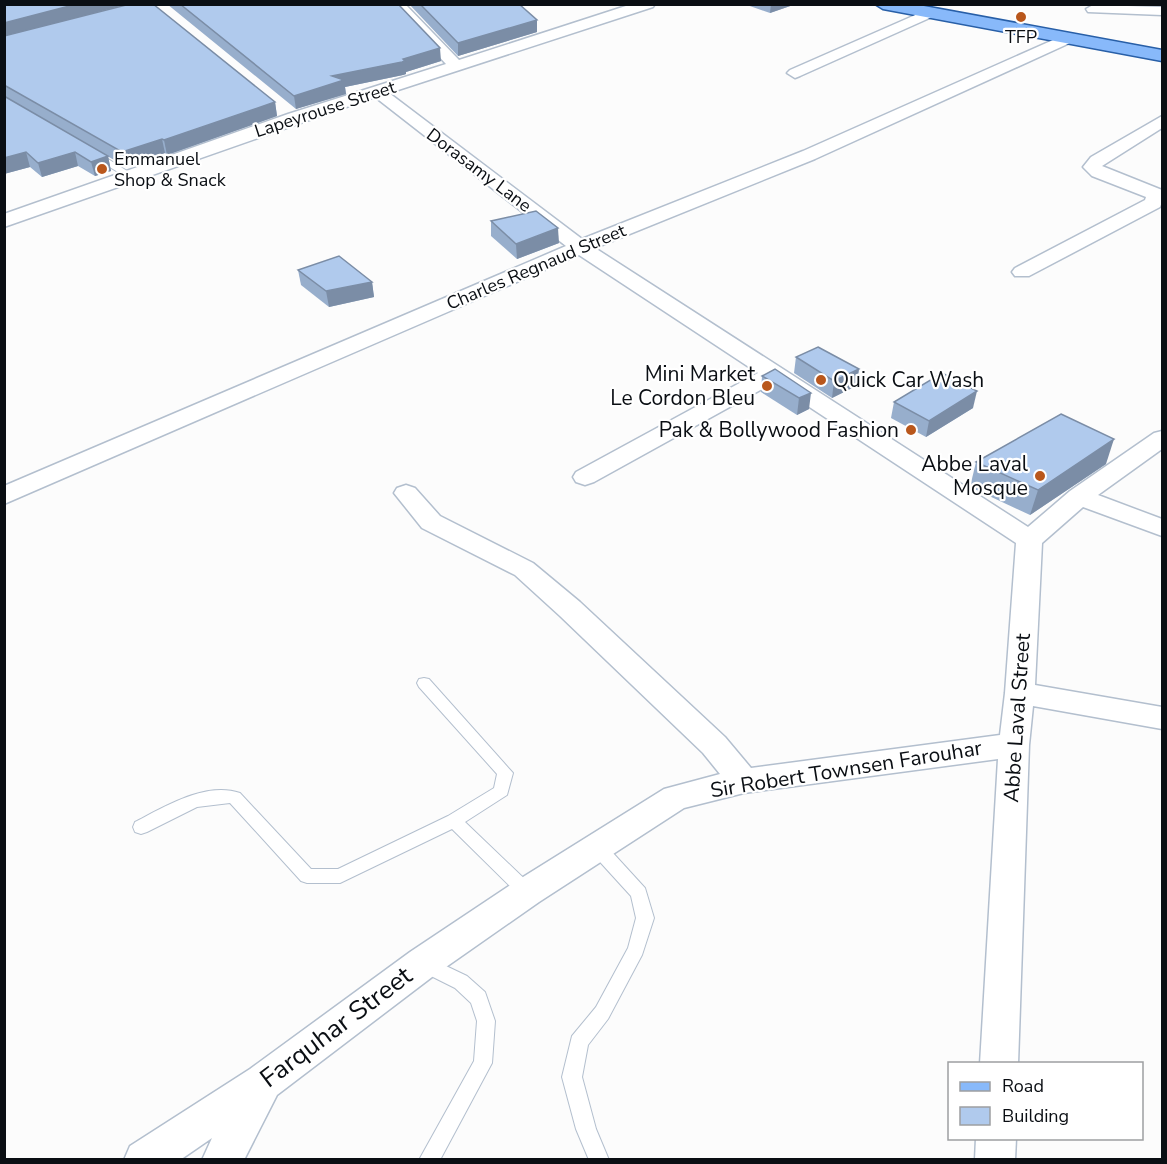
<svg xmlns="http://www.w3.org/2000/svg" width="1167" height="1164" viewBox="0 0 1167 1164" font-family="'Nunito Sans',sans-serif">
  <style>
    .lines { fill: none; stroke-linecap: round; stroke-linejoin: round }
    .service-casing { stroke: #b3bfce; stroke-width: 2 }
    .minor-casing { stroke: #b3bfce; stroke-width: 3 }
    .primary-casing { stroke: #285fa7; stroke-width: 3 }
    .service { fill: #fff; fill-rule: evenodd }
    .minor { fill: #fff; fill-rule: evenodd }
    .primary { fill: #88b9fa; fill-rule: evenodd }
    .wall { fill: #97aecc }
    .shaded-wall { fill: #7b8da6 }
    .building { fill: #b0caed; stroke: #7b8da6; stroke-width: 1.5 }
    .poi-dot { fill: #b9571c; stroke: #fff; stroke-width: 2 }
    .labels { text-anchor: middle; dominant-baseline: central; stroke-width: 4.5; stroke-linejoin: round; paint-order: stroke }
    .far-poi-label { font-size: 18px; fill: #0a0e13; stroke: #fff }
    .far-street-label { font-size: 18px; fill: #0a0e13; stroke: #fff }
    .poi-label { font-size: 21px; fill: #0a0e13; stroke: #fff; text-anchor: end }
    .street-label { font-size: 21px; fill: #0a0e13; stroke: #fff }
    .near-street-label { font-size: 26px; fill: #0a0e13; stroke: #fff }
  </style>
  <rect width="100%" height="100%" fill="#fcfcfc"/>
  <g class="lines">
    <defs>
      <g id="service">
        <polygon points="91,152 97,152 135,176 128,178 91,156"/>
        <path d="M424 678 429 679 513 773 507 795 465 822 533 887 535 892 533 897 527 899 521 897 452 829 340 883H307L301 881 230 803 197 807 147 832 141 834 135 832 133 827 135 822C164 807 206 781 240 793L311 869H338L448 816 494 788 497 774 419 687 417 683 419 679Z"/>
        <polygon points="596,839 602,841 645,888 654,918 642,955 608,1019 588,1045 582,1077 596,1129 609,1160 589,1160 576,1129 562,1077 572,1036 596,1007 628,948 636,918 631,896 590,851 588,846 590,841"/>
        <polygon points="425,956 467,976 485,992 495,1021 492,1063 440,1160 419,1160 474,1061 477,1021 471,1003 455,988 419,970 416,964 419,958"/>
      </g>
      <g id="minor">
        <polygon points="390,4 405,4 459,60 632,4 655,4 653,7 389,93 582,239 803,151 1062,36 1072,36 1074,39 1072,42 815,159 595,248 1028,527 1070,491 1154,433 1162,431 1162,449 1098,495 1162,519 1162,536 1083,507 1042,543 1035,685 1162,707 1162,729 1033,706 1029,745 1018,1064 980,1064 998,759 744,793 684,808 539,902 436,974 277,1095 244,1160 202,1160 212,1138 180,1160 124,1160 130,1146 250,1069 410,952 515,882 664,789 720,774 703,753 560,616 515,575 422,528 394,493 397,488 406,485 415,488 440,516 533,563 580,602 725,737 751,768 1000,735 1005,693 1016,543 773,383 594,482 585,485 576,482 573,477 576,472 758,373 579,255 4,504 4,486 566,246 375,97 4,227 4,214 288,114 446,64"/>
        <polygon points="1093,5 1162,7 1162,15 1088,12 1086,9"/>
        <polygon points="929,9 934,10 936,13 934,16 800,76 795,78 787,73 790,70"/>
        <polygon points="1162,116 1162,128 1102,166 1162,190 1162,202 1160,207 1029,276 1015,276 1012,272 1015,268 1145,200 1146,197 1092,176 1083,167 1091,157"/>
        <polygon points="976,1138 1016,1138 1015,1160 975,1160"/>
      </g>
      <polygon id="primary" points="875,4 913,4 1162,50 1162,61 883,9"/>
    </defs>
    <use href="#service" class="service-casing"/>
    <use href="#minor" class="minor-casing"/>
    <use href="#primary" class="primary-casing"/>
    <use href="#service" class="service"/>
    <use href="#minor" class="minor"/>
    <use href="#primary" class="primary"/>
  </g>
  <g class="wall">
    <polygon points="4,4 128,4 48,25 275,102 277,116 167,155 165,153 125,166 91,147 108,156 111,171 95,176 78,166 42,177 30,167 4,174"/>
    <polygon points="167,4 398,4 441,61 406,72 406,74 403,75 345,87 346,94 296,109"/>
    <polygon points="409,4 519,4 537,32 458,56"/>
    <polygon points="744,4 796,4 770,13"/>
    <polygon points="491,221 559,243 517,259 491,236"/>
    <polygon points="298,270 372,282 374,297 329,307 301,285"/>
    <polygon points="796,357 859,369 856,386 832,398 794,373"/>
    <polygon points="775,369 809,409 797,415 761,392 762,376"/>
    <polygon points="894,402 973,408 926,437 891,418"/>
    <polygon points="976,462 1106,464 1030,515 970,487"/>
  </g>
  <g class="shaded-wall">
    <polygon points="77,4 128,4 4,37 4,23"/>
    <polygon points="771,4 796,4 770,13"/>
    <polygon points="537,20 537,32 458,56 458,43"/>
    <polygon points="440,48 441,61 406,72 406,74 403,75 345,87 346,94 296,109 294,96 332,76 403,59"/>
    <polygon points="275,102 277,116 167,155 164,140"/>
    <polygon points="162,139 165,153 125,166 122,152"/>
    <polygon points="26,152 30,167 4,174 4,158"/>
    <polygon points="75,152 78,166 42,177 38,163"/>
    <polygon points="108,156 111,171 95,176 91,162"/>
    <polygon points="558,228 559,243 517,259 516,244"/>
    <polygon points="372,282 374,297 329,307 326,291"/>
    <polygon points="859,369 856,386 832,398 834,381"/>
    <polygon points="977,391 973,408 926,437 929,421"/>
    <polygon points="811,393 809,409 797,415 799,398"/>
    <polygon points="1114,439 1106,464 1030,515 1038,490"/>
  </g>
  <g class="building">
    <polygon points="4,4 77,4 4,23"/>
    <polygon points="130,4 153,4 275,102 164,140 162,139 122,152 4,85 4,36"/>
    <polygon points="180,4 398,4 440,48 403,59 405,61 402,62 332,76 344,80 294,96"/>
    <polygon points="420,4 519,4 537,20 458,43"/>
    <polygon points="4,96 108,156 91,162 75,152 38,163 26,152 4,158"/>
    <polygon points="536,211 558,228 516,244 491,221"/>
    <polygon points="339,256 372,282 326,291 298,270"/>
    <polygon points="818,347 859,369 834,381 796,357"/>
    <polygon points="775,369 811,393 799,398 762,376"/>
    <polygon points="942,373 977,391 929,421 894,402"/>
    <polygon points="1061,414 1114,439 1038,490 976,462"/>
  </g>
  <g class="poi-dot">
    <circle cx="1021" cy="17" r="6"/>
    <circle cx="102" cy="169" r="6"/>
    <circle cx="821" cy="380" r="6"/>
    <circle cx="767" cy="386" r="6"/>
    <circle cx="911" cy="430" r="6"/>
    <circle cx="1040" cy="476" r="6"/>
  </g>
  <g class="labels">
    <g class="far-poi-label">
      <text x="1021" y="37">TFP</text>
      <text x="114" y="159" text-anchor="start">Emmanuel<tspan x="114" dy="21">Shop &amp; Snack</tspan></text>
    </g>
    <g class="far-street-label">
      <text transform="translate(325 109) rotate(-18)">Lapeyrouse Street</text>
      <text transform="translate(479 170) rotate(37)">Dorasamy Lane</text>
      <text transform="translate(536 267) rotate(-23)">Charles Regnaud Street</text>
    </g>
    <g class="poi-label">
      <text x="755" y="374">Mini Market<tspan x="755" dy="24">Le Cordon Bleu</tspan></text>
      <text x="833" y="380" text-anchor="start">Quick Car Wash</text>
      <text x="899" y="430">Pak &amp; Bollywood Fashion</text>
      <text x="1028" y="464">Abbe Laval<tspan x="1028" dy="24">Mosque</tspan></text>
    </g>
    <g class="street-label">
      <text transform="translate(1017 718) rotate(-86)">Abbe Laval Street</text>
      <text transform="translate(846 769) rotate(-9)">Sir Robert Townsen Farouhar</text>
    </g>
    <g class="near-street-label">
      <text transform="translate(336 1027) rotate(-37)">Farquhar Street</text>
    </g>
  </g>
  <rect width="1167" height="1164" fill="none" stroke="#0a0e13" stroke-width="12"/>
  <rect x="948" y="1062" width="195" height="78" fill="#ffffff" stroke="#9d9fa1" stroke-width="1.5"/>
  <rect x="960" y="1082" width="30" height="9" fill="#88b9fa" stroke="#9d9fa1" stroke-width="1.5"/>
  <text x="1002" y="1092" font-size="18" fill="#0a0e13">Road</text>
  <rect x="960" y="1107" width="30" height="18" fill="#b0caed" stroke="#9d9fa1" stroke-width="1.5"/>
  <text x="1002" y="1122" font-size="18" fill="#0a0e13">Building</text>
</svg>
